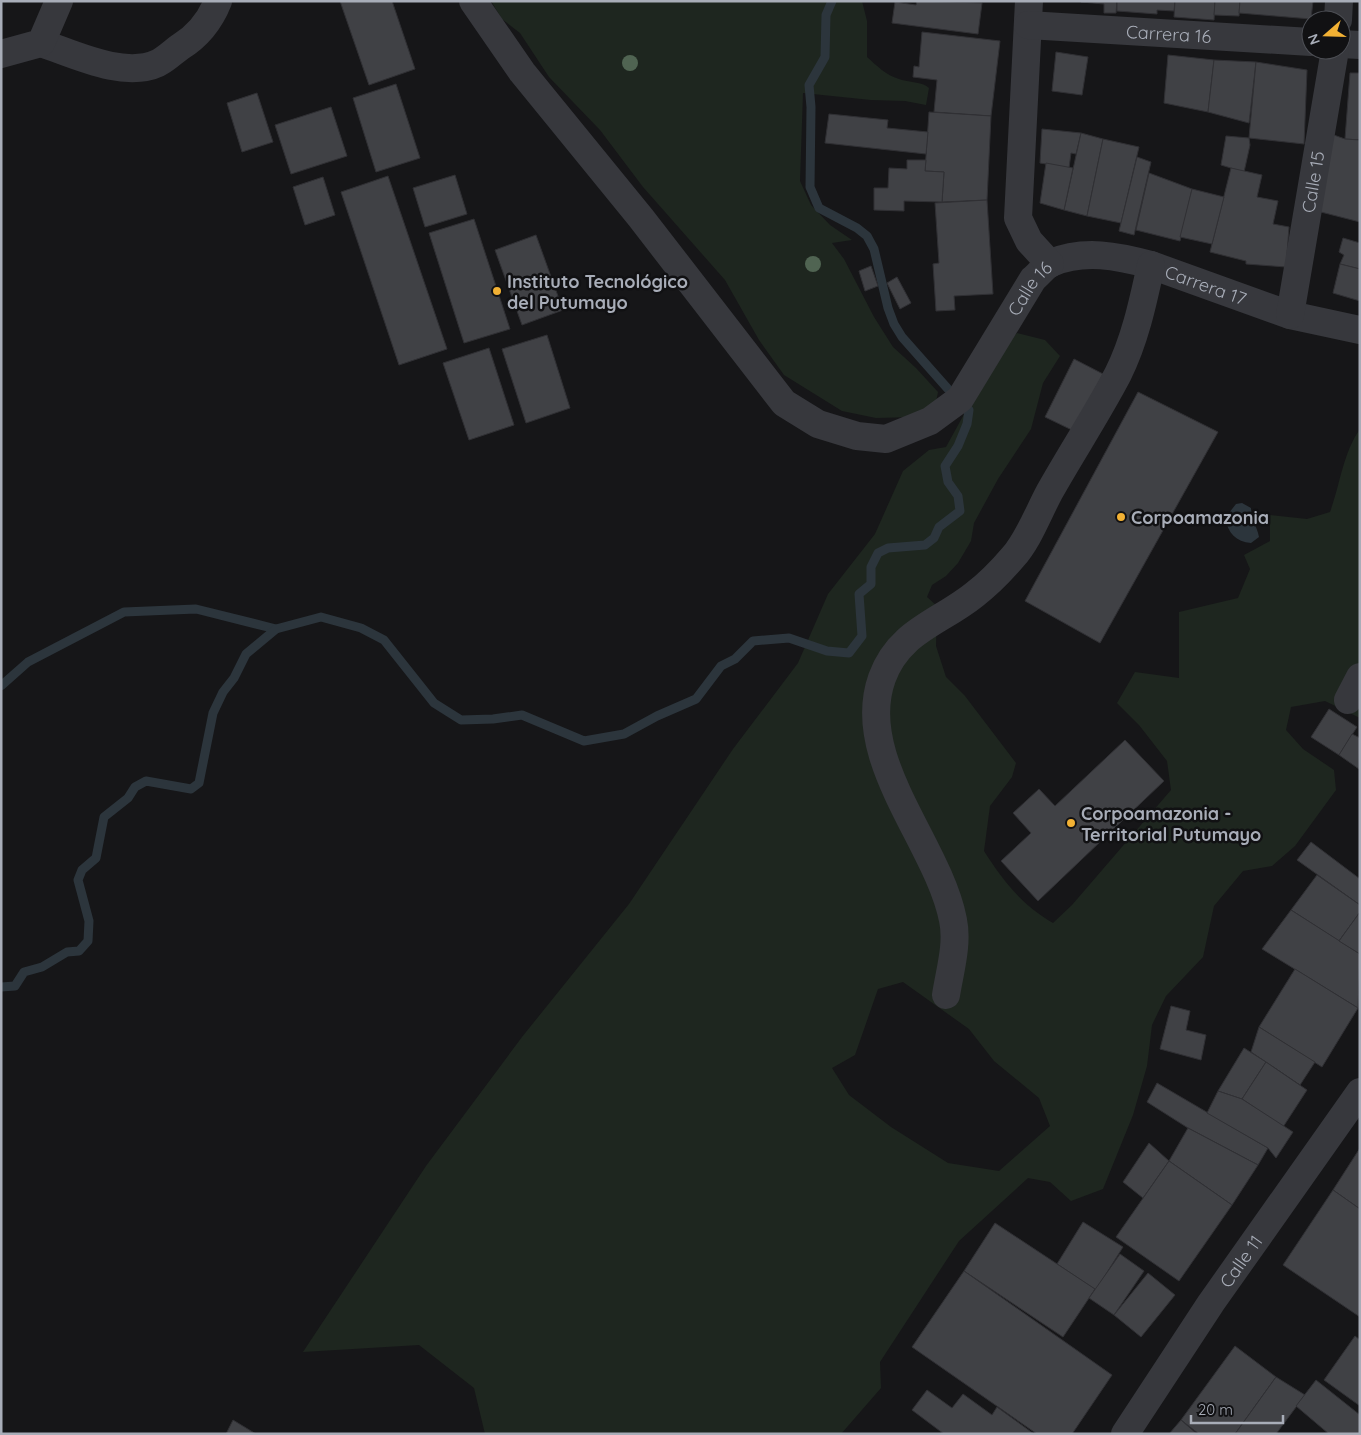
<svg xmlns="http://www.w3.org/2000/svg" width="1361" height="1435" viewBox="0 0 1361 1435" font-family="Quicksand,sans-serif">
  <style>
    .green { fill: #1e261f; fill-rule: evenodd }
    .water { fill: #2c353c }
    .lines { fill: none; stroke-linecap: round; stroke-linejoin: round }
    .stream { stroke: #2c353c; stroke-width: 9 }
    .building { fill: #404145; stroke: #303034 }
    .minor { stroke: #37383d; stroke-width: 28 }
    .tree { fill: #506452 }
    .poi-dot { fill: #f2b134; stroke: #111113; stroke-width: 2 }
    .labels { text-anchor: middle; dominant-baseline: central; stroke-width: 5; stroke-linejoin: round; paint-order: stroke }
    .street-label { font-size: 18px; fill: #a8adb8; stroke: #111113 }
    .poi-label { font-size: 18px; font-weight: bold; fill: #a8adb8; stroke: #111113; text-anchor: start }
  </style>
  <rect width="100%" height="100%" fill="#161618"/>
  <g class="green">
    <path d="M491 1H862L867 21V57C877 66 886 75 899 79 909 83 922 81 929 88L926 105 905 101 871 100 803 93 800 181 811 205 830 225 852 240 832 243 844 259 874 317 893 347 916 368 938 392 936 402 913 417 876 418 842 411 784 375 759 340 725 280 643 187 600 130 549 77 520 33 502 19Z"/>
    <path d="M1017 333 1045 340 1060 356 1043 383 1031 429 998 479 974 523 971 541 958 563 946 576 932 585 927 597 937 606 936 646 946 677 965 696 1016 763 1012 777 990 806 984 851C1004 882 1021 904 1053 923L1072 905 1171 790 1167 761 1139 725 1117 703 1135 672 1179 678V612L1238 598 1250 569 1244 555 1270 541V515L1307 519 1330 512C1340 485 1343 453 1360 429V718L1325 701 1291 707 1286 730 1303 749 1334 770 1336 790 1295 846 1272 866 1243 871 1214 906 1203 957 1166 996 1152 1025 1147 1066 1133 1115 1103 1189 1071 1201 1050 1182 1028 1178 959 1241 880 1362 881 1388 841 1434H485L474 1388 419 1345 303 1352 426 1166 522 1037 629 904 733 749 798 663 828 594 875 534 903 471 929 450 946 447 1001 347ZM903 982 969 1029 994 1061 1039 1098 1050 1126 999 1171 948 1163 891 1127 849 1095 832 1068 855 1055 878 989Z"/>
  </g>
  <path class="water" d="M1242 503 1251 508C1251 519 1257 526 1259 537L1251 543C1236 542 1228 533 1225 518L1236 504Z"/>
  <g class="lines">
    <g class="stream">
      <polyline points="832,1 826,15 825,57 809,85 811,107 810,187 819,208 857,228 867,236 874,249 888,308 894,324 902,337 948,389"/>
      <polyline points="1,686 28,662 124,612 196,609 276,629"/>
      <polyline points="1,987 15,986 24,972 42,967 67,952 79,951 88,941 89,921 78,880 82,870 96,858 104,817 128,798 135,787 146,781 191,789 199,783 213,713 223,692 234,678 246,654 276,629 321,617 361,628 384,640 434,703 461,720 493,719 522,715 584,741 624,734 657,716 696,699 721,666 735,659 753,641 789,638 827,651 849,653 862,636 859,594 871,584 871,567 878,553 888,548 925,545 934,538 939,527 960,511 958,496 948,482 945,466 958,446 967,424 969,410"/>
    </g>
  </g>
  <g class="building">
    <polygon points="340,1 392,1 415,69 369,85"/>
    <polygon points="917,1 982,3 978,34 892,23 895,2 916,5"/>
    <polygon points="1117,1 1116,13 1104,13 1104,4 1081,2"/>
    <polygon points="1117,1 1175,1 1174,11 1157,10 1157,14 1117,11"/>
    <polygon points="1175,1 1215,1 1214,20 1174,17"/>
    <polygon points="1215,1 1240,1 1239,16 1214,15"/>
    <polygon points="1240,1 1313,1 1311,19 1239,13"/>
    <polygon points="922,32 1000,41 991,116 934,112 937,80 913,77 914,66 919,67"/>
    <polygon points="1056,52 1088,57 1082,95 1052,91"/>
    <polygon points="1168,55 1214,60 1208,112 1164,103"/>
    <polygon points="1214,60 1256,62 1249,123 1208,112"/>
    <polygon points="1256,62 1307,70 1304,144 1249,138"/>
    <polygon points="1350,73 1360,73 1360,140 1345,139"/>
    <polygon points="396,84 420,158 376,172 353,98"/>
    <polygon points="257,93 273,142 242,152 227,103"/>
    <polygon points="331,107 347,156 291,174 275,125"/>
    <polygon points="929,112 991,116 987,200 942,202 944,172 925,171"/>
    <polygon points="829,114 888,120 887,128 928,132 926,154 825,143"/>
    <polygon points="1042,129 1081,133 1076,154 1071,153 1069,168 1040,163"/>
    <polygon points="1081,133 1103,139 1087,216 1064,210"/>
    <polygon points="1331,134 1345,139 1360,140 1360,222 1317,211"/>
    <polygon points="1226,136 1249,138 1250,145 1244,172 1221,165"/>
    <polygon points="1103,139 1139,147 1121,223 1087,216"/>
    <polygon points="1137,157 1151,162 1134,235 1119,231"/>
    <polygon points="907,160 926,160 925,171 944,172 942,202 904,201 904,211 874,210 874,188 888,188 889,168 907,169"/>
    <polygon points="1046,163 1073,168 1064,210 1040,203"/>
    <polygon points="1231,168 1262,175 1257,197 1278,201 1273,224 1289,227 1286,267 1246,264 1246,261 1210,252"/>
    <polygon points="1149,173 1192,189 1180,241 1136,230"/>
    <polygon points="455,175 467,214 425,227 413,188"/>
    <polygon points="388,176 447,349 399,365 341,192"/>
    <polygon points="323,177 335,215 305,225 293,187"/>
    <polygon points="1192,189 1224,197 1212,244 1180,237"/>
    <polygon points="987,200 993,294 954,296 955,310 936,311 933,264 939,263 935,203"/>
    <polygon points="474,219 510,329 464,343 429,233"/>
    <polygon points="536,235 563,310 522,325 495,250"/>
    <polygon points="1343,238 1360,243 1360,269 1340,264 1344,255 1339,252"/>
    <polygon points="1340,264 1360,269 1360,301 1333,293"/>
    <polygon points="871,266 878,286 865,291 859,271"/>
    <polygon points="897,277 911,303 900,309 887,283"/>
    <polygon points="547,335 570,408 526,423 502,349"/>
    <polygon points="489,348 514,425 469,440 443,363"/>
    <polygon points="1074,359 1103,374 1074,431 1045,417"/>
    <polygon points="1138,392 1218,432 1100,643 1025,601"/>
    <polygon points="1329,709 1357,727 1339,755 1311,737"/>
    <polygon points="1352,734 1360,738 1359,769 1339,755"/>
    <polygon points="1125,740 1164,781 1038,901 1001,861 1031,833 1013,813 1039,789 1055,806"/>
    <polygon points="1311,842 1360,879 1360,905 1297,860"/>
    <polygon points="1317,875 1360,905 1360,912 1339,941 1291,910"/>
    <polygon points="1291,910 1360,954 1358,1008 1262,949"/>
    <polygon points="1360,912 1360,954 1339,941"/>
    <polygon points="1295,969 1358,1008 1322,1067 1259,1027"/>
    <polygon points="1171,1006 1190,1011 1186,1030 1206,1035 1201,1060 1160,1049"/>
    <polygon points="1259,1027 1315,1062 1300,1085 1251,1052"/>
    <polygon points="1244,1048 1266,1062 1242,1099 1218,1091"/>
    <polygon points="1266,1062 1307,1090 1283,1127 1242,1099"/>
    <polygon points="1157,1083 1268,1148 1258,1165 1188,1128 1147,1102"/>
    <polygon points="1218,1091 1242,1099 1293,1132 1276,1158 1268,1148 1207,1113"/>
    <polygon points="1188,1128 1258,1165 1232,1205 1169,1161"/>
    <polygon points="1149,1143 1169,1161 1143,1198 1123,1182"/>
    <polygon points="1360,1148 1360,1209 1333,1190"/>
    <polygon points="1169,1161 1232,1205 1179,1281 1116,1237"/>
    <polygon points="1333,1190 1360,1209 1360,1317 1283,1265"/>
    <polygon points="1083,1222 1123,1247 1096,1290 1057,1264"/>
    <polygon points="995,1223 1095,1289 1063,1337 964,1271"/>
    <polygon points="1120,1254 1144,1271 1114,1315 1089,1298"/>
    <polygon points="964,1271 1112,1375 1072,1434 1037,1434 912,1347"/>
    <polygon points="1148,1273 1175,1295 1141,1337 1114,1315"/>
    <polygon points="1355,1336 1360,1340 1360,1406 1324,1380"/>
    <polygon points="1235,1346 1276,1377 1235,1434 1199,1434 1181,1420"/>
    <polygon points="1276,1377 1305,1395 1276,1434 1235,1434"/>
    <polygon points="1316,1380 1360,1415 1360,1434 1329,1434 1296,1406"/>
    <polygon points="927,1390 952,1408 963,1394 992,1415 997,1407 1034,1434 944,1434 912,1410"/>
    <polygon points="233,1420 256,1434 226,1434"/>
    <polygon points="1181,1420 1197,1434 1169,1434"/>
  </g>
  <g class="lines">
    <g class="minor">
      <path id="s1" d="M473 1 522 72 641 218 784 403 818 424 857 436 886 439 930 421 960 399 1033 279C1039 274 1045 266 1051 263 1084 249 1118 256 1151 265L1290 315 1360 330"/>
      <polyline points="1029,1 1018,218 1029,241 1050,264"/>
      <polyline points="1338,20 1339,1"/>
      <path id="s2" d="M1028 25 1311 42"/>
      <path d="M41 43C74 54 124 79 158 63 166 59 173 52 180 47 198 36 210 21 218 1"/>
      <polyline points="1341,44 1360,45"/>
      <polyline points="1,54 41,43 59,1"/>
      <path id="s3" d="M1290 315 1335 50"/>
      <polyline points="1348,700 1360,677"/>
      <path d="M946 995C950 970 958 944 953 920 938 843 853 759 882 678 899 631 939 623 974 595 987 585 1002 570 1013 557 1028 541 1039 511 1050 491 1072 452 1097 414 1118 374 1135 340 1143 302 1151 265"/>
      <path id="s4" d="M1125 1434 1211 1303 1360 1092"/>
    </g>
  </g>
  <g class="tree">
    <circle cx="630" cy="63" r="8"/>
    <circle cx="813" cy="264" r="8"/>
  </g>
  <g class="poi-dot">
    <circle cx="497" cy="291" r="5"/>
    <circle cx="1121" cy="517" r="5"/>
    <circle cx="1071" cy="823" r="5"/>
  </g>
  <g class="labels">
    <g class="street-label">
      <text stroke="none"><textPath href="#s2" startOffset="141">Carrera 16</textPath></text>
      <text stroke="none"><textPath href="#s3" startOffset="135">Calle 15</textPath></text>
      <text stroke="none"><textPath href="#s1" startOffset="1028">Carrera 17</textPath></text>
      <text stroke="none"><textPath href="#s1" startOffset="834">Calle 16</textPath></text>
      <text stroke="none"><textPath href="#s4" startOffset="208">Calle 11</textPath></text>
    </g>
    <g class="poi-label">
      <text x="507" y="281">Instituto Tecnológico<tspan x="507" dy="21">del Putumayo</tspan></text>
      <text x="1131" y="517">Corpoamazonia</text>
      <text x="1081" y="813">Corpoamazonia -<tspan x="1081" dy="21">Territorial Putumayo</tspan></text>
    </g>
  </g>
  <rect width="1361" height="1435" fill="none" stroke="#a8adb8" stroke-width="5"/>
  <g transform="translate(1326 35) rotate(250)"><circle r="24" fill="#111113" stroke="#4d4f55"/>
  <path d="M0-4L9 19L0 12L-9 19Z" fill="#f2b134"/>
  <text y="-8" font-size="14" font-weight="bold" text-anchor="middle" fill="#a8adb8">N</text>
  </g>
  <path d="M1191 1415v8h92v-8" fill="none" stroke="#a8adb8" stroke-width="2.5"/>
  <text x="1198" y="1415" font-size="15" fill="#a8adb8" stroke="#111113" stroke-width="4" paint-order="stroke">20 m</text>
</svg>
